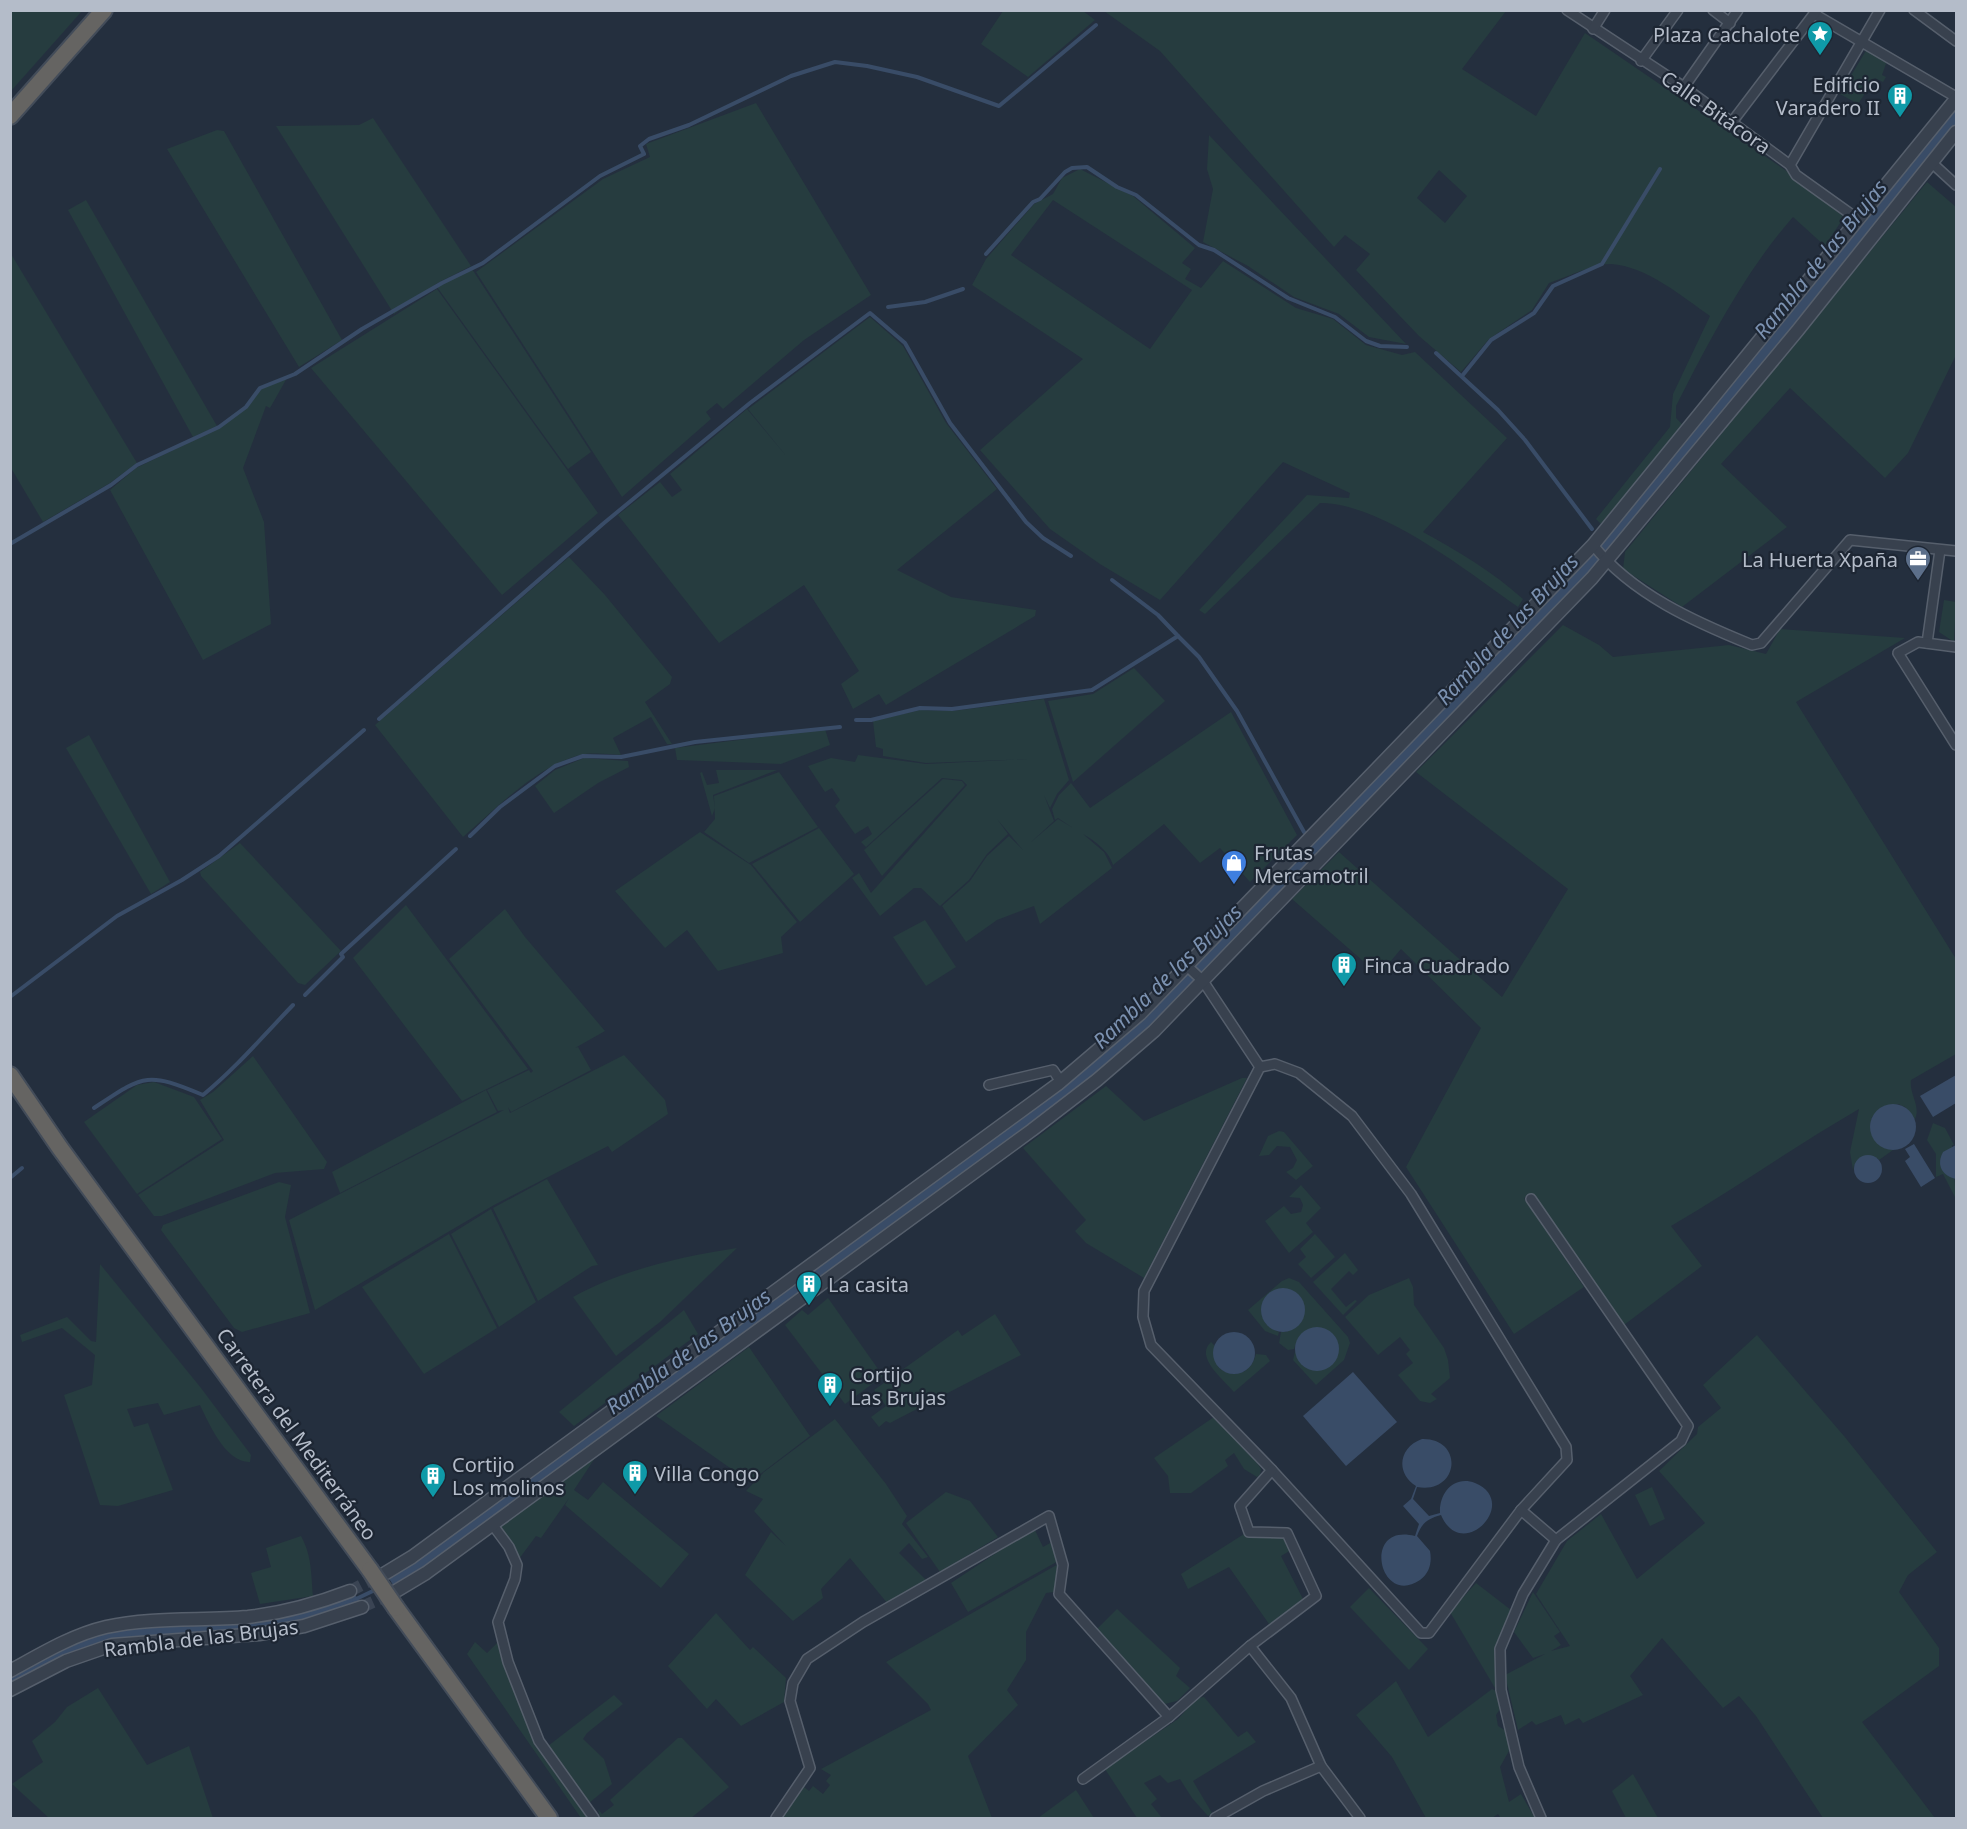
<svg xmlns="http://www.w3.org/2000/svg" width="1967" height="1829" viewBox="0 0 1967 1829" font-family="'Noto Sans',sans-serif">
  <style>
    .green { fill: #263c3f; fill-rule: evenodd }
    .water { fill: #394c67 }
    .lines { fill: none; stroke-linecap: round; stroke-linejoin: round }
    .stream { stroke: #394c67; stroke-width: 4 }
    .tertiary-tunnel { stroke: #3a4453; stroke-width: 12; stroke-dasharray: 12 6; stroke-linecap: butt }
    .minor-casing { stroke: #565f6c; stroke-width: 12 }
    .tertiary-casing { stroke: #565f6c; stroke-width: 15 }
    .trunk-casing { stroke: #434c59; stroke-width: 20 }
    .minor { stroke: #38414e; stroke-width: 9 }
    .tertiary { stroke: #38414e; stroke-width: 12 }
    .trunk { stroke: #656462; stroke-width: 16 }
    .trunk-bridge-casing { stroke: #434c59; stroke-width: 20; stroke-linecap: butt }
    .trunk-bridge { stroke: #656462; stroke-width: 16 }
    .labels { text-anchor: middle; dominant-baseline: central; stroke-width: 4.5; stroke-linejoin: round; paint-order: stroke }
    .poi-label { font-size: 20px; fill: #b4bcc9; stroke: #1d2633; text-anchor: start }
    .street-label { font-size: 20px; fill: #b4bcc9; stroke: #1d2633 }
    .water-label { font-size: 21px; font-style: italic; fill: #7c92b1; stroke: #1d2633 }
  </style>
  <rect width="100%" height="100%" fill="#242f3e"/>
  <g class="green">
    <polygon points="11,10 82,11 11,91 10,11"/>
    <polygon points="1003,11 1083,11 1095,20 1028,77 981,44"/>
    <path d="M1104 11H1506L1462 69 1536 116 1585 33 1788 172 1844 217 1825 246 1793 217C1744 273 1709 341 1676 406V418L1683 425 1601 524 1596 519 1670 427 1673 394 1710 316C1683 297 1646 266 1611 264 1596 263 1564 278 1549 283L1532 310 1489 339 1461 372 1419 336 1356 270 1370 254 1345 235 1334 247 1160 51ZM1439 170 1467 196 1445 223 1417 198Z"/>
    <polygon points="1867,49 1887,61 1882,75 1886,77 1883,82 1875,78 1858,104 1840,94"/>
    <polygon points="756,103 871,295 804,340 723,409 717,403 706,412 711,419 622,497 476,272 603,179 650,157 646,144"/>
    <polygon points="373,118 471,266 436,284 394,314 276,126 359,125"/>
    <polygon points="217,130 224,131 342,340 299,367 167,149"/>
    <polygon points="1209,135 1406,344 1369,337 1339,314 1294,297 1248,266 1203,242 1213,189 1207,169"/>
    <path d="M1080 169 1133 196 1195 248 1182 263 1191 269 1185 279 1201 288 1223 261 1296 308 1333 319 1366 345 1402 355 1415 352 1507 438 1423 532C1458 551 1493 572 1523 599L1518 607C1468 572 1382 503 1320 503L1205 614 1199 610 1202 607 1307 495 1349 498 1350 493 1283 462 1160 600 1100 564 1050 529 980 450 1083 359 972 285 986 259 1034 204 1053 194 1062 178ZM1053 200 1192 290 1150 349 1011 255Z"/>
    <polygon points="1927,182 1956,207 1956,355 1908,453 1885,478 1790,388 1721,464 1787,527 1682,607 1623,569 1625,552"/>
    <polygon points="86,200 217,426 193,437 68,210"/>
    <polygon points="11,254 137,463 110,483 43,522 11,468"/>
    <polygon points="472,269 591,452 568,469 437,287"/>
    <polygon points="437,289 598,513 502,595 311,368"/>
    <polygon points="870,317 903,346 946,423 997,489 897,570 951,597 1036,610 1035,616 886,705 879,694 853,709 841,684 859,671 804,585 719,643 618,515 660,482 672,497 682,490 670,474 747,409 787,457 748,409"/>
    <polygon points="287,378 270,408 266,406 243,468 264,522 271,624 203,660 110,490 136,468 219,428 247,407 261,389"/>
    <path d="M569 557 605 595 672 677 670 684 645 702 672 744H667L651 717 613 738 621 755C608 754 592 752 580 755 535 767 497 808 463 837L375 725Z"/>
    <polygon points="1944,600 1956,602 1954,642 1939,632"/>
    <path d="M1563 625 1599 645 1613 657 1729 645 1766 654 1780 629 1905 638 1796 702 1956 959V1054L1911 1080C1909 1094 1921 1106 1915 1119L1905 1107 1898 1104 1872 1117C1867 1134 1876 1147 1893 1150L1879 1160 1877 1158 1854 1165 1853 1170 1850 1152 1859 1109C1795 1146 1735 1189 1671 1226L1702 1266 1624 1325 1532 1194 1524 1198 1584 1287 1514 1334 1406 1167 1481 1028 1401 949 1379 975 1292 899 1339 852 1502 997 1568 889 1416 772Z"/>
    <polygon points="1134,668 1165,701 1073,782 1048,701 1093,694"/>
    <path d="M1044 699 1069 780 1057 794 1050 808 1044 795 1054 821 1030 843 1058 819 1073 828 1058 818 1055 820 1052 809 1059 795 1071 783 1090 808 1231 712 1297 835 1250 882 1220 848 1200 863 1164 824 1113 865C1109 851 1095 841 1083 834L1104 852 1112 868 1040 924 1034 906 997 920 966 942 942 906 970 881 987 856 1009 836 1023 850 997 819 1008 834 987 854 969 880 940 906 921 888H914L880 916 852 878 859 873 871 893 967 785 962 780 942 778 866 847 861 842 872 834 868 826 855 834 835 806 840 800 832 788 825 792 808 766 831 758 855 762 858 755 926 764 1029 759 926 763 883 756V749L876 747 873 721 920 710 953 711Z"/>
    <polygon points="825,729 830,745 781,764 677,760 675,748"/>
    <polygon points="89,735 170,882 151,894 66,748"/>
    <polygon points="584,758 628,761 629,767 598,783 554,813 535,786 555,770"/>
    <polygon points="716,770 777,770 713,795 715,808 712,816 700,773 702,772 707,785 719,783"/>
    <polygon points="779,772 818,827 749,863 704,832 715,819 714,796"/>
    <polygon points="943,779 962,781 965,785 882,876 864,850"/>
    <polygon points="819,828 854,874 800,922 752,864"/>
    <polygon points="700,832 751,865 797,922 781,937 783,953 718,971 687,930 665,948 615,891"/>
    <polygon points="240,843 341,951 305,985 298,983 201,876 200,872"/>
    <polygon points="406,905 528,1069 462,1101 353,958"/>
    <polygon points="505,909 525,937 605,1031 575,1048 578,1047 591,1070 511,1112 508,1107 510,1113 624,1055 665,1100 668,1114 612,1152 608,1146 494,1205 315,1310 289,1220 504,1110 498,1111 487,1090 529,1070 531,1073 533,1071 449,959"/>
    <polygon points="925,920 956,967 926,986 893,937"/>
    <polygon points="253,1056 327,1162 324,1169 275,1173 162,1216 154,1216 138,1195 224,1140 200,1100 213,1092"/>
    <polygon points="1242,1078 1247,1078 1144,1278 1086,1243 1075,1231 1086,1220 1023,1148 1106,1086 1144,1121"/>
    <polygon points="154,1082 194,1097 222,1139 137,1194 84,1122 137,1085"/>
    <polygon points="486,1090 497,1112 340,1193 332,1172"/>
    <polygon points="1933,1123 1945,1128 1954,1145 1952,1145 1956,1199 1943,1174 1936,1177 1936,1154 1927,1140"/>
    <polygon points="1279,1131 1284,1132 1313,1166 1296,1180 1286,1172 1293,1168 1297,1160 1290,1147 1277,1146 1269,1155 1259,1156 1268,1136"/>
    <polygon points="547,1179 598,1265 592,1266 538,1301 493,1208"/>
    <polygon points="279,1182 291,1185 285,1217 310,1313 242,1332 234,1328 161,1230 163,1225"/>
    <polygon points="1301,1185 1321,1208 1306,1223 1313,1232 1289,1253 1265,1221 1284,1206 1291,1214 1301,1212 1303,1205 1300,1198 1289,1197"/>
    <polygon points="491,1209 536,1302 499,1327 451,1234"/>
    <polygon points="449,1234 497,1328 424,1374 362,1287"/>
    <polygon points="1315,1234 1335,1257 1311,1278 1298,1264 1306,1257 1300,1249"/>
    <path d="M737 1248 660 1322 616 1356 573 1297C624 1269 680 1257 737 1248Z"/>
    <polygon points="1345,1253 1358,1270 1353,1275 1349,1271 1331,1289 1346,1307 1355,1300 1357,1301 1343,1315 1313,1282"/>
    <path d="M100 1264 201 1388 251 1455 250 1462C226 1463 209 1424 200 1405L164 1415 158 1403 127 1409 134 1427 148 1423 173 1490 118 1506 100 1505 64 1395 92 1385 95 1355 62 1328 22 1342 20 1335 67 1317 91 1341 96 1342Z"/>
    <path d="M1289 1278 1299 1282 1348 1337 1350 1343 1344 1360 1316 1385 1293 1360 1299 1336 1294 1349 1288 1350 1279 1343 1281 1332H1286L1304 1311 1300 1297 1262 1305C1260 1319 1266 1327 1279 1332L1278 1336 1265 1331 1248 1310 1282 1281Z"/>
    <polygon points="1409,1278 1413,1287 1414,1305 1444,1348 1448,1360 1450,1378 1431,1394 1437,1399 1430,1403 1420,1401 1398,1375 1413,1363 1406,1354 1410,1350 1400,1337 1378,1355 1345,1317 1369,1295"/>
    <polygon points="828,1298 883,1376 845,1404 785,1325 802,1310 808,1315"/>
    <polygon points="684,1310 698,1334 574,1426 559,1412"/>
    <polygon points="995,1314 1021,1355 890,1423 886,1421 879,1427 871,1417 886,1406 874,1390 958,1330 962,1336"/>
    <polygon points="1757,1335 1844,1436 1937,1552 1908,1575 1899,1592 1939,1648 1939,1666 1862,1722 1935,1818 1823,1818 1756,1716 1739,1696 1723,1708 1662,1638 1630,1676 1643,1695 1583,1723 1579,1718 1565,1725 1561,1715 1536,1725 1532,1721 1518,1730 1505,1675 1545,1654 1533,1658 1514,1632 1533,1592 1560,1632 1554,1636 1561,1645 1551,1651 1570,1646 1536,1594 1567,1541 1601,1514 1637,1579 1705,1523 1659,1471 1697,1434 1698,1427 1721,1408 1703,1385"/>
    <path d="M1211 1342 1214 1345 1218 1367C1233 1380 1251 1374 1256 1354L1266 1355 1270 1361 1234 1392C1224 1380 1194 1357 1211 1342Z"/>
    <polygon points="749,1347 810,1436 750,1482 656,1416"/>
    <polygon points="1214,1417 1256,1461 1261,1469 1260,1475 1257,1477 1244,1469 1234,1453 1225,1460 1228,1466 1191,1493 1170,1493 1168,1476 1154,1458"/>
    <polygon points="835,1419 886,1484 907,1516 902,1524 928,1557 922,1559 909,1543 899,1553 927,1581 888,1604 850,1558 821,1589 823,1598 793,1621 745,1575 771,1532 786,1546 754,1511 763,1499 746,1491 764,1472"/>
    <polygon points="595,1458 574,1490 588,1500 603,1482 689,1554 661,1588 565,1505 569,1498 541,1538 536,1536 519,1559 501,1527"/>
    <polygon points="1652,1487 1665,1519 1650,1526 1635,1495"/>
    <polygon points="946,1492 970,1501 998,1537 940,1572 906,1523"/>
    <polygon points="1034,1528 1043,1547 1052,1542 1060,1560 968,1612 951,1583"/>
    <polygon points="1244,1534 1248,1538 1284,1538 1291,1550 1281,1556 1304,1601 1269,1624 1229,1567 1188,1589 1181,1574"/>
    <path d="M301 1536C312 1556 311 1574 313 1596L260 1604 251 1573 271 1567 266 1548Z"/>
    <polygon points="1060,1563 1054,1592 1046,1593 1026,1632 1026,1660 1007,1690 1018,1705 968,1756 992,1818 781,1818 804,1787 809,1791 813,1786 823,1794 830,1785 826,1781 831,1775 821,1769 931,1710 928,1704 886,1662"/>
    <polygon points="1476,1583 1511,1610 1496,1650 1495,1688 1450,1612"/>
    <polygon points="1369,1588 1428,1649 1409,1670 1350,1607"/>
    <polygon points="1117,1609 1180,1668 1176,1676 1190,1688 1177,1701 1165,1704 1153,1695 1097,1629"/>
    <polygon points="716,1613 750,1650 753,1647 786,1678 784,1702 741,1726 716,1699 707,1709 668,1666"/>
    <polygon points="475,1642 487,1653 497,1643 538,1747 590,1818 581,1818 467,1654"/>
    <polygon points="1396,1681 1428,1737 1492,1689 1496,1691 1500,1709 1496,1715 1498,1726 1505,1730 1510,1749 1500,1767 1509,1802 1521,1794 1535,1818 1498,1818 1500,1817 1498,1814 1492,1818 1426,1818 1392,1757 1356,1715"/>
    <polygon points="98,1688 147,1765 189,1746 213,1818 49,1818 12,1784 43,1762 32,1741 55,1722 67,1707"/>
    <polygon points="614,1695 623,1704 587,1733 583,1739 604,1759 612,1784 589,1803 548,1746"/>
    <polygon points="1204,1697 1238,1737 1247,1731 1256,1742 1193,1781 1212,1813 1208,1816 1192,1798 1180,1779 1168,1783 1160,1775 1144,1783 1157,1799 1151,1804 1162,1818 1137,1818 1105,1769 1178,1719 1197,1698"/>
    <polygon points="678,1738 682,1738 729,1787 691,1818 600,1818 598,1809 602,1814 614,1805 610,1800"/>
    <polygon points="1633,1774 1658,1818 1626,1818 1612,1791"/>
    <polygon points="1076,1790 1094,1818 1038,1818"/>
  </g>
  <g class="water">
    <polygon points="1956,105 1956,127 1609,552 1162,1018 1101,1072 431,1564 395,1588 388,1577 1117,1042 1559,589"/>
    <polygon points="1956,1075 1956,1103 1933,1117 1920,1096"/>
    <circle cx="1893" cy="1127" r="23"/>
    <polygon points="1914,1144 1935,1178 1921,1187 1905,1161 1910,1157 1905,1149"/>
    <path d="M1956 1145V1179C1942 1176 1936 1165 1943 1152Z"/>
    <circle cx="1868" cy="1169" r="14"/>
    <circle cx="1283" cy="1310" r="22"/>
    <circle cx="1317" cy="1349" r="22"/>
    <circle cx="1234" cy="1353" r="21"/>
    <polygon points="1353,1372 1397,1422 1346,1466 1303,1416"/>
    <path d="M1422 1439C1465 1438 1459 1495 1417 1487L1413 1499 1429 1516 1440 1513C1439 1493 1454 1475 1475 1483 1521 1502 1462 1564 1441 1515 1427 1519 1422 1523 1417 1536L1430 1551C1432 1562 1430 1573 1420 1580 1379 1608 1361 1522 1415 1536L1419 1524 1403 1506 1411 1499 1416 1486C1395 1473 1399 1447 1422 1439Z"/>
    <polygon points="354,1593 361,1604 336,1613 266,1629 111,1640 11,1685 11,1675 69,1644 120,1628 204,1623"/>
  </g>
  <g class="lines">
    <g class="stream">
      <polyline points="986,254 1033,202 1040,199 1065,172 1072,168 1087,167 1117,187 1136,195 1199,245 1214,250 1288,298 1335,317 1366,341 1380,346 1407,347"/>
      <polyline points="888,307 925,302 963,289"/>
      <polyline points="1436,353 1498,410 1525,440 1592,529"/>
      <polyline points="1462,376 1491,340 1534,313 1553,286 1602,264 1660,169"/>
      <polyline points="10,544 111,485 137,465 219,427 246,407 260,388 295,374 362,329 442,283 483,263 600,176 644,154 640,146 649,139 689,125 791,76 835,62 867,66 917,77 999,106 1096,25"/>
      <polyline points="1112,580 1158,615 1178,636"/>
      <polyline points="379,719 604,523 750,403 870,313 905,343 950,423 1026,522 1043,538 1071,556"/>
      <polyline points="856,720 871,720 920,708 952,709 1092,690 1178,636 1199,657 1237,711 1304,832"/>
      <polyline points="470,836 500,807 555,766 583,756 621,757 695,742 840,727"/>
      <polyline points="305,995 343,957 341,954 456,849"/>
      <polyline points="10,997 117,916 182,880 219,856 364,730"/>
      <path d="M94 1108C144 1075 146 1071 203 1095 236 1068 263 1036 293 1005"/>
      <polyline points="10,1178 22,1168"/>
      <polyline points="354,1600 377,1589"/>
    </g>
    <g class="tertiary-tunnel">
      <polyline points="350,1591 383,1574"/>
      <polyline points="362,1607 393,1593"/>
    </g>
    <defs>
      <g id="minor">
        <polyline points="1567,10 1684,87 1790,165 1796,175 1859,220"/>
        <polyline points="1713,10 1730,23"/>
        <polyline points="1914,10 1956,41"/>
        <polyline points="1814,14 1956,97"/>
        <polyline points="1593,29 1605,10"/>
        <polyline points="1641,61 1678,10"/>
        <polyline points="1684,87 1738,10"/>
        <polyline points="1732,122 1817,10"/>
        <polyline points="1932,163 1956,185"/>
        <polyline points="1790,165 1880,10"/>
        <path d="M1593 545C1632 594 1695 622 1752 645L1761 643 1850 540 1956 551"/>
        <polyline points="1927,643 1940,550"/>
        <polyline points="1956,647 1918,642 1898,653 1956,745"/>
        <polyline points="1187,966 1203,981 1260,1067 1144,1291 1143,1317 1151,1345 1272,1470 1421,1633 1429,1633 1521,1510 1567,1460 1566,1447 1411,1194 1352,1116 1299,1073 1275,1064 1260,1067"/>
        <polyline points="989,1085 1053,1070 1061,1082"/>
        <polyline points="1531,1199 1688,1426 1681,1441 1556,1540"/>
        <polyline points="1272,1470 1240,1506 1249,1532 1287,1533 1316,1596 1250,1646 1291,1698 1321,1766 1360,1818"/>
        <polyline points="1521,1510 1556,1540 1523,1594 1500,1649 1501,1690 1519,1767 1541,1818"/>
        <polyline points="492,1524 509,1547 517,1565 515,1579 498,1622 508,1662 539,1741 594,1818"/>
        <polyline points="1083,1779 1169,1717 1250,1646"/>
        <polyline points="776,1818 810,1768 790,1701 793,1683 807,1659 863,1622 1049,1516 1063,1565 1059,1594 1169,1717"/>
        <polyline points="1215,1818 1263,1791 1321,1766"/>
      </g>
      <g id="tertiary">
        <polyline points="384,1574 412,1557 1058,1084 1140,1014 1593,545 1956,99"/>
        <polyline points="396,1591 426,1573 1032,1130 1097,1080 1154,1031 1592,578 1798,330 1956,132"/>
        <path d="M10 1671C41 1654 72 1635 106 1627 152 1617 201 1621 248 1617 283 1613 316 1604 350 1591"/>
        <polyline points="10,1690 66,1661 112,1645 259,1634 304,1626 362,1607"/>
      </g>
      <g id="trunk">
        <polyline points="10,116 104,10"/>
        <polyline points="10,1075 60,1148 370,1570"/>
        <polyline points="396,1608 549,1818"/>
      </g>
    </defs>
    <use href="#minor" class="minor-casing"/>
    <use href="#tertiary" class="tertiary-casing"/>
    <use href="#trunk" class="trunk-casing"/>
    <use href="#minor" class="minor"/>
    <use href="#tertiary" class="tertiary"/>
    <use href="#trunk" class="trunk"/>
    <defs>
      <polyline id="trunk-bridge" points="370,1570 396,1608"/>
    </defs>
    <use href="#trunk-bridge" class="trunk-bridge-casing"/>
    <use href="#trunk-bridge" class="trunk-bridge"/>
  </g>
  <defs>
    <symbol id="sight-pin" viewBox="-11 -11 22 30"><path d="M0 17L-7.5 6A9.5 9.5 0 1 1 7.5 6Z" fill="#0f9aa8" stroke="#1d2633"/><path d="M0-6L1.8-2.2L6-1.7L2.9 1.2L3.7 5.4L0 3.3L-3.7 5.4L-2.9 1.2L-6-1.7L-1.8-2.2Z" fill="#fff"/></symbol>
    <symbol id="building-pin" viewBox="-11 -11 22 30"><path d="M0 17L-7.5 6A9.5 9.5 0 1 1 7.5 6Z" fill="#0f9aa8" stroke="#1d2633"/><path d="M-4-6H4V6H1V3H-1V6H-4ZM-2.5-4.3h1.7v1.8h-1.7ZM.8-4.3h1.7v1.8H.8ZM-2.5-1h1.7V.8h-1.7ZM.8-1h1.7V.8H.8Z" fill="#fff"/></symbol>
    <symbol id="office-pin" viewBox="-11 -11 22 30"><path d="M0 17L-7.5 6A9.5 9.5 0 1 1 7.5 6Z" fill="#5c6f8a" stroke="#1d2633"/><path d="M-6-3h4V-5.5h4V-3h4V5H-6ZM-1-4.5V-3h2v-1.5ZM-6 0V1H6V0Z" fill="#fff"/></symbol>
    <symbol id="shop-pin" viewBox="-11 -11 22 30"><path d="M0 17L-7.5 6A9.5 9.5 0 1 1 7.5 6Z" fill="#3f7fe0" stroke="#1d2633"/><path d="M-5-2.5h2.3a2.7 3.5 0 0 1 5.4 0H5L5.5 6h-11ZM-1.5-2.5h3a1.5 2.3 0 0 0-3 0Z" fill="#fff"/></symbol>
  </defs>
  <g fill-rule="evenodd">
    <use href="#sight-pin" x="1805" y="19" width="30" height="40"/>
    <use href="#building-pin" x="1885" y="81" width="30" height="40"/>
    <use href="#office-pin" x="1903" y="544" width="30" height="40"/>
    <use href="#shop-pin" x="1219" y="848" width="30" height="40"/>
    <use href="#building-pin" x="1329" y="950" width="30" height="40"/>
    <use href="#building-pin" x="794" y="1269" width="30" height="40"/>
    <use href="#building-pin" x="815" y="1370" width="30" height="40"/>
    <use href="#building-pin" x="620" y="1458" width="30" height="40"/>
    <use href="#building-pin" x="418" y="1461" width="30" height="40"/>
  </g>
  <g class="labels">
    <g class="poi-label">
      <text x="1800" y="34" text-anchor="end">Plaza Cachalote</text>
      <text x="1880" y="84" text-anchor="end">Edificio<tspan x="1880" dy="23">Varadero II</tspan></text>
      <text x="1898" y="559" text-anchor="end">La Huerta Xpaña</text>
      <text x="1254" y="852">Frutas<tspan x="1254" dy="23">Mercamotril</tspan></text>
      <text x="1364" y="965">Finca Cuadrado</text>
      <text x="828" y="1284">La casita</text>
      <text x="850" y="1374">Cortijo<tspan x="850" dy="23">Las Brujas</tspan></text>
      <text x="452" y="1464">Cortijo<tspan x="452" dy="23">Los molinos</tspan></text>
      <text x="654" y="1473">Villa Congo</text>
    </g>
    <g class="street-label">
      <text transform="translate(1716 112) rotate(35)">Calle Bitácora</text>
      <text transform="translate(297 1434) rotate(54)">Carretera del Mediterráneo</text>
      <text transform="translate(201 1638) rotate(-7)">Rambla de las Brujas</text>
    </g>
    <g class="water-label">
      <text transform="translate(1820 259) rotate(-51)">Rambla de las Brujas</text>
      <text transform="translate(1507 629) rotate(-47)">Rambla de las Brujas</text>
      <text transform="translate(1167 976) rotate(-44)">Rambla de las Brujas</text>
      <text transform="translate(688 1351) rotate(-36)">Rambla de las Brujas</text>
    </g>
  </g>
  <rect width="1967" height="1829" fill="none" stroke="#b4bcc9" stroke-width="24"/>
</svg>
